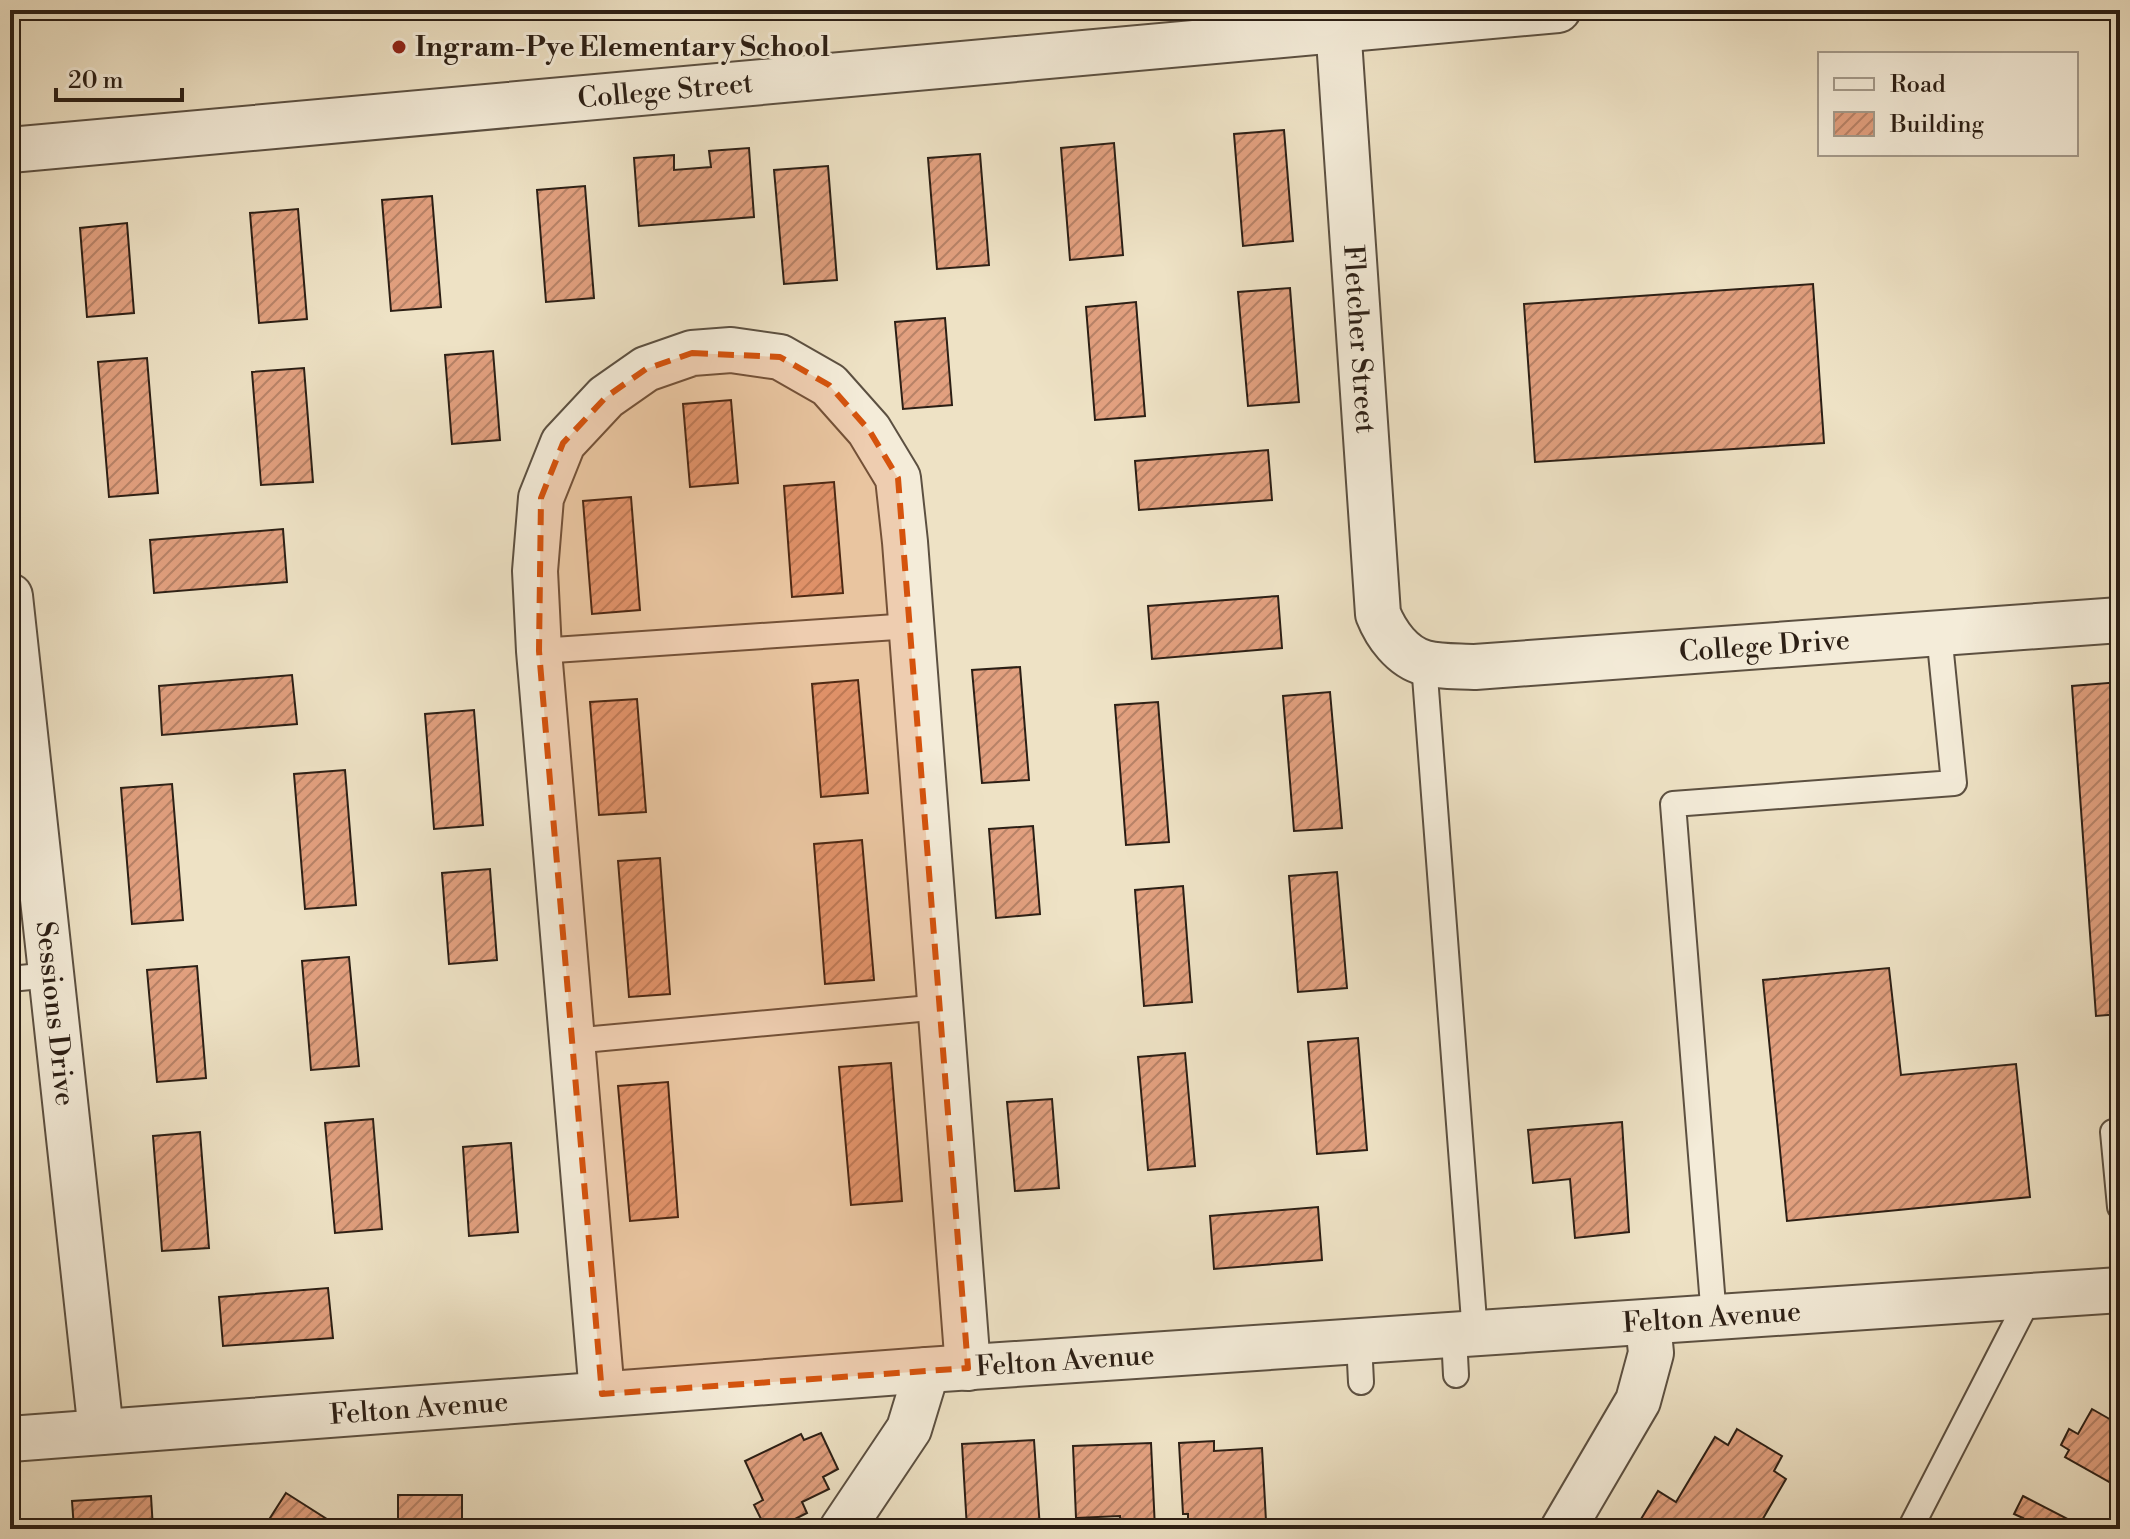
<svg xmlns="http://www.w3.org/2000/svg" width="2130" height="1539" viewBox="0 0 2130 1539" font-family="'Libre Bodoni',serif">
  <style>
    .building { fill: url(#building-hatch); stroke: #2c1f15; stroke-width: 2 }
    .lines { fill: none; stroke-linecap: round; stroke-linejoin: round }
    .lane-casing { stroke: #5c5041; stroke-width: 28 }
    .street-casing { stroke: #5c5041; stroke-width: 48 }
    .lane { stroke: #f4ecd9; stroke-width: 24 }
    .street { stroke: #f4ecd9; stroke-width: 44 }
    .marked { fill: #d5530d; fill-opacity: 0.2; stroke: #d5530d; stroke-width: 6; stroke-dasharray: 16 10; stroke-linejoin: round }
    .poi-dot { fill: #8f2418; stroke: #f4ecd9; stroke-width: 3 }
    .labels { text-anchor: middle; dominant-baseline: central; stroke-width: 6; stroke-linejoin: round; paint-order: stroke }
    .poi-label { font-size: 28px; font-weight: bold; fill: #2c1f15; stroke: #f4ecd9; text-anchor: start }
    .street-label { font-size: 28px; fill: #2c1f15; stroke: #f4ecd9 }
  </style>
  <defs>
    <pattern id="building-hatch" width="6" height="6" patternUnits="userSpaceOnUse" patternTransform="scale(2)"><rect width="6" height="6" fill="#e2a07f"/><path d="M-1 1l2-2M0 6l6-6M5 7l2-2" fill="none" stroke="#b78267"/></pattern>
  </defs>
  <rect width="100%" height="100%" fill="#eee2c5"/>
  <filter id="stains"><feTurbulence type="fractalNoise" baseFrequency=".0025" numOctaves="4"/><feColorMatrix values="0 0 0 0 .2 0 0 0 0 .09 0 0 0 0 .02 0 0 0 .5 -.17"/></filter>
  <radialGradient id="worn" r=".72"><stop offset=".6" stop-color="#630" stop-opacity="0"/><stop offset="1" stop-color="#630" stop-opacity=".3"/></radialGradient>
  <g class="building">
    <polygon points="1284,130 1293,241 1243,246 1234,134"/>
    <polygon points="1114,143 1123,255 1070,260 1061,148"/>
    <polygon points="749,148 754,217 639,226 634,158 674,155 674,170 711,167 709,151"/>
    <polygon points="980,154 989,265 937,269 928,158"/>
    <polygon points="828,166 837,280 784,284 774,170"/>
    <polygon points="585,186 594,298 546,302 537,190"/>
    <polygon points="432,196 441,307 391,311 382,200"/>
    <polygon points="298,209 307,319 259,323 250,213"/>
    <polygon points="127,223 134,313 87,317 80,228"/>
    <polygon points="1813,284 1824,443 1535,462 1524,304"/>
    <polygon points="1290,288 1299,402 1248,406 1238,292"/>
    <polygon points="1136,302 1145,416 1095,420 1086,307"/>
    <polygon points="945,318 952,405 903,409 895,322"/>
    <polygon points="493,351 500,440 452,444 445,355"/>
    <polygon points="147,358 158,493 109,497 98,362"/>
    <polygon points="304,368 313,482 261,485 252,372"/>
    <polygon points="731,400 738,483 690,487 683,404"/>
    <polygon points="1268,450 1272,500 1139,510 1135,461"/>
    <polygon points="834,482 843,593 792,597 784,486"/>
    <polygon points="631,497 640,610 592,614 583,501"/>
    <polygon points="283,529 287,582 154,593 150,540"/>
    <polygon points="1278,596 1282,648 1152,659 1148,606"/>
    <polygon points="1020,667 1029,780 982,783 972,670"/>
    <polygon points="292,675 297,724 162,735 159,686"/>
    <polygon points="858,680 868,793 821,797 812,684"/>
    <polygon points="2120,682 2120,1014 2096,1016 2072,686"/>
    <polygon points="1330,692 1342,828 1294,831 1283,696"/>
    <polygon points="637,699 646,812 599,815 590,702"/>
    <polygon points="1158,702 1169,842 1126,845 1115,705"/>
    <polygon points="474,710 483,825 434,829 425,714"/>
    <polygon points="345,770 356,905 305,909 294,774"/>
    <polygon points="172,784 183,920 132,924 121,788"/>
    <polygon points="1033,826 1040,914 996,918 989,829"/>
    <polygon points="862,840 874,980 825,984 814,844"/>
    <polygon points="660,858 670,994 629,997 618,861"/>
    <polygon points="490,869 497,960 449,964 442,873"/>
    <polygon points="1337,872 1347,988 1298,992 1289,876"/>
    <polygon points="1183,886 1192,1002 1144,1006 1135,890"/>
    <polygon points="349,957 359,1066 311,1070 302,961"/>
    <polygon points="197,966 206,1078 157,1082 147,970"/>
    <polygon points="1889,968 1901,1075 2016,1064 2030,1197 1787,1221 1763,980"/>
    <polygon points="1358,1038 1367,1150 1317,1154 1308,1042"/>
    <polygon points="1185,1053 1195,1166 1148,1170 1138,1057"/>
    <polygon points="891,1063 902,1201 851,1205 839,1067"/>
    <polygon points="668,1082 678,1217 630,1221 618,1086"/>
    <polygon points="1052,1099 1059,1188 1015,1191 1007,1102"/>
    <polygon points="373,1119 382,1229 335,1233 325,1123"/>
    <polygon points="1622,1122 1629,1232 1575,1238 1570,1179 1533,1183 1528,1130"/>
    <polygon points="200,1132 209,1248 162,1251 153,1136"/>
    <polygon points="511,1143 518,1232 469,1236 463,1147"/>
    <polygon points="1318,1207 1322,1260 1214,1269 1210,1216"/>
    <polygon points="328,1288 333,1338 223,1346 219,1297"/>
    <polygon points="2092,1409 2120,1425 2120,1488 2065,1457 2069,1450 2061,1445 2069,1429 2078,1434"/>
    <polygon points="1737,1429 1782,1456 1774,1471 1786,1479 1757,1529 1635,1529 1658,1491 1676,1502 1715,1437 1728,1445"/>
    <polygon points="821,1433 838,1469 823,1477 829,1489 802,1502 807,1513 775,1529 766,1529 754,1505 763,1500 745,1461 801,1434 804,1440"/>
    <polygon points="1034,1440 1040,1529 967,1529 962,1444"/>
    <polygon points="1214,1441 1214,1451 1262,1448 1266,1521 1188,1525 1188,1514 1183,1514 1179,1443"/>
    <polygon points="1151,1443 1155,1529 1121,1529 1120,1516 1076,1518 1073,1446"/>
    <polygon points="286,1493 341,1528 341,1529 263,1529"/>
    <rect x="398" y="1495" width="64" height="34"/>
    <polygon points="151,1496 153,1529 74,1529 72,1501"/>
    <polygon points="2023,1496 2087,1529 2017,1529 2023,1518 2014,1514"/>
  </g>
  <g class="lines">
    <defs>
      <g id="lane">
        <polyline points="539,651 911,626"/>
        <polyline points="1424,663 1475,1334"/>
        <polyline points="10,979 51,975"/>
        <polyline points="572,1041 941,1007"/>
        <polyline points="2120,1132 2113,1132 2120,1207"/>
        <polyline points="1714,1318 1673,804 1954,783 1939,633"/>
        <polyline points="1454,1336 1456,1375"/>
        <polyline points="1359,1342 1361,1382"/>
        <polyline points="1910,1529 2030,1296"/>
      </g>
      <g id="street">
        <path id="s1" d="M1337 10 1378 614C1386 634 1402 657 1425 663 1440 667 1459 666 1475 667L2120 620"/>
        <path id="s2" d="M10 150 1558 10"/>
        <path id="s3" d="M10 596 101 1432"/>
        <polyline points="602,1394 539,651 535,571 541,498 563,443 606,397 646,369 692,353 731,350 780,357 829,385 869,430 898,478 905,542 968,1368"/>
        <path id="s4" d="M10 1439 927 1370 2120 1290"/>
        <polyline points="842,1529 909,1429 927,1370"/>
        <polyline points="1563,1529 1638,1401 1651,1353 1648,1323"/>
      </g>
    </defs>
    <use href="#lane" class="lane-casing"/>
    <use href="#street" class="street-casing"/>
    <use href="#lane" class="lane"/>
    <use href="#street" class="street"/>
  </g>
  <path class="marked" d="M692 353 780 357 829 385 869 430 898 478 968 1368 602 1394 539 651 541 498 563 443 606 397 646 369Z"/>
  <circle class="poi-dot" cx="399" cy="47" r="8"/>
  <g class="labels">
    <g class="poi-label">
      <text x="415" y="47">Ingram-Pye Elementary School</text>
    </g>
    <g class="street-label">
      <text stroke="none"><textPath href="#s2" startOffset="658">College Street</textPath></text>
      <text stroke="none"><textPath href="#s1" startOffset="330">Fletcher Street</textPath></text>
      <text stroke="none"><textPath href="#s1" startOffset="1016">College Drive</textPath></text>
      <text stroke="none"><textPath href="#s3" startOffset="420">Sessions Drive</textPath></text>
      <text stroke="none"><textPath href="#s4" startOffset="1706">Felton Avenue</textPath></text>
      <text stroke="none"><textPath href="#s4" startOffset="1058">Felton Avenue</textPath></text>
      <text stroke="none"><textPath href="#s4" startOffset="410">Felton Avenue</textPath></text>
    </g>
  </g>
  <rect width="2130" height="1539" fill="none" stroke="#eee2c5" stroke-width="40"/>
  <rect x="12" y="12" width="2106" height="1515" fill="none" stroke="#2c1f15" stroke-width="4"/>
  <rect x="20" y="20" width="2090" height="1499" fill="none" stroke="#2c1f15" stroke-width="2"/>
  <rect x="1818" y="52" width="260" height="104" fill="#f4ecd9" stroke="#a49a8b" stroke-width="2"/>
  <rect x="1834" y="78" width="40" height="12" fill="#f4ecd9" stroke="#a49a8b" stroke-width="2"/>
  <text x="1890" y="92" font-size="24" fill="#2c1f15">Road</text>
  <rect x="1834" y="112" width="40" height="24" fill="url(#building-hatch)" stroke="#a49a8b" stroke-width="2"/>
  <text x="1890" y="132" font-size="24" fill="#2c1f15">Building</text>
  <path d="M56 88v12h126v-12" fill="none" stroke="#2c1f15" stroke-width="4"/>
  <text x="68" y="88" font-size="24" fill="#2c1f15" stroke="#f4ecd9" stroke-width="6" paint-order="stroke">20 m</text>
  <rect width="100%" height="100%" filter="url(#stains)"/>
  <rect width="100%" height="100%" fill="url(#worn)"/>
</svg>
